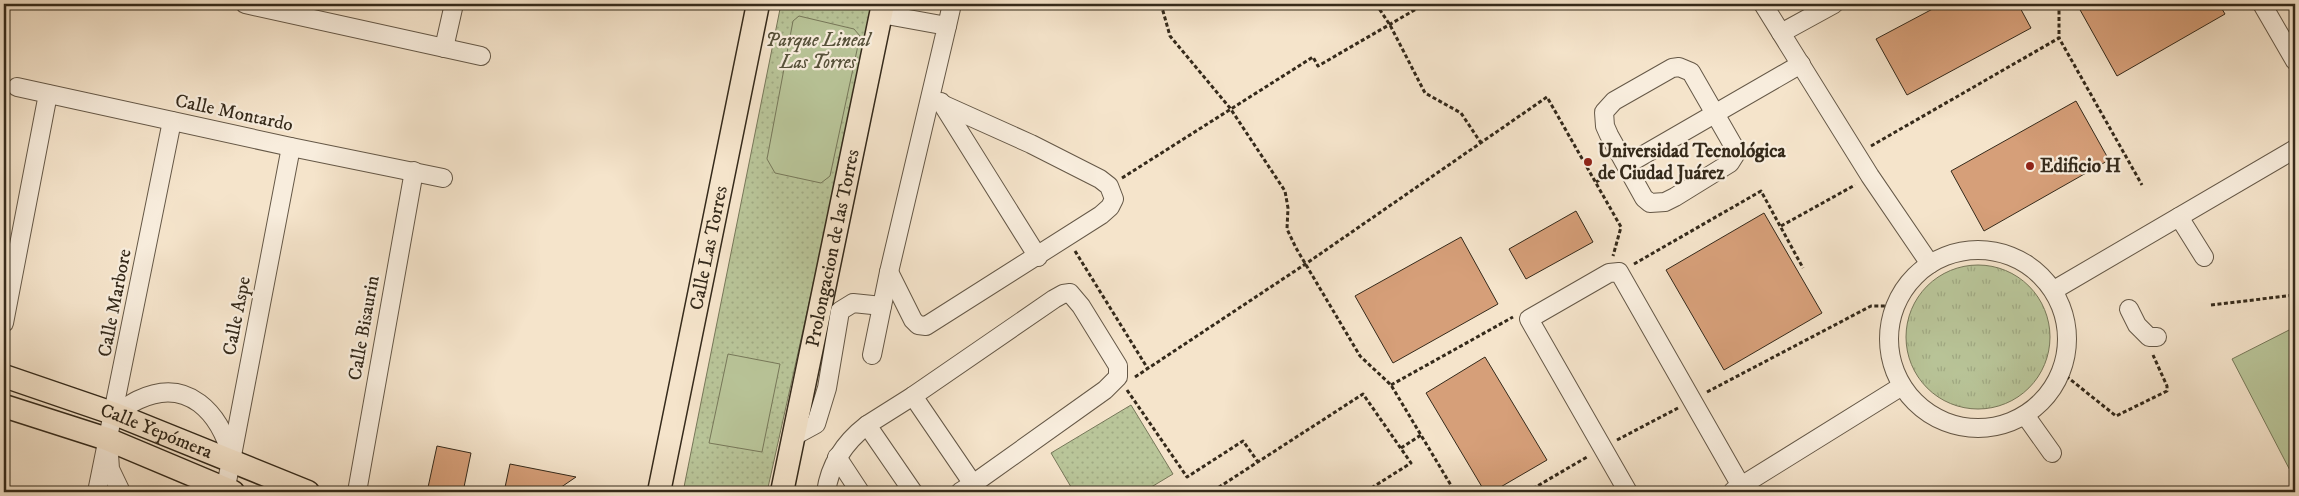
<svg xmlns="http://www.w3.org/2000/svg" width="2299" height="496" viewBox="0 0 2299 496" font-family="'IM FELL DW Pica',serif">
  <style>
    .grass { fill: url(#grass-tufts); stroke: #77785a }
    .park { fill: url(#park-dots); stroke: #77785a }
    .pitch { fill: #b9c599; stroke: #77785a }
    .building { fill: #d69f79; stroke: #352a1b }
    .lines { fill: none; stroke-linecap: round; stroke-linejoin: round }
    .minor-casing { stroke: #655847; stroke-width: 20 }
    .major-casing { stroke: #352a1b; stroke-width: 25 }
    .path { stroke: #352a1b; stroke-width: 3; stroke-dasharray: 4 2.5; stroke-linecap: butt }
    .minor { stroke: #f8eddd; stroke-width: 18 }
    .major { stroke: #f5e4cb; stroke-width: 22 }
    .poi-dot { fill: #8f2418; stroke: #f8eddd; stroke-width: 2 }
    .labels { text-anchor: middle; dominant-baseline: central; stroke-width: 4.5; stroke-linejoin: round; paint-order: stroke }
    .park-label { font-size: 19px; font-style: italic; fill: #56513a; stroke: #f8eddd }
    .street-label { font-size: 19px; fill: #352a1b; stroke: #f8eddd }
    .poi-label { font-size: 19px; font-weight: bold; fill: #352a1b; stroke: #f8eddd; text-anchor: start }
  </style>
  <defs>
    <pattern id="grass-tufts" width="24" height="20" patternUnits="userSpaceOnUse" patternTransform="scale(1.25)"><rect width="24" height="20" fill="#b9c599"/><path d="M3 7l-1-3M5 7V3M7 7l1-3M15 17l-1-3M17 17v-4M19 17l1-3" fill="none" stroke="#a0a983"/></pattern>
    <pattern id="park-dots" width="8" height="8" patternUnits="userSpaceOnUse" patternTransform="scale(1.25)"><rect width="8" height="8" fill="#b9c599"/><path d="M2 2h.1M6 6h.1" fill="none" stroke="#a0a983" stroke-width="1.8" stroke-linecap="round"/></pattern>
  </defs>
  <rect width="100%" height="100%" fill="#f5e4cb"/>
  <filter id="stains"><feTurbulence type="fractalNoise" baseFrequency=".004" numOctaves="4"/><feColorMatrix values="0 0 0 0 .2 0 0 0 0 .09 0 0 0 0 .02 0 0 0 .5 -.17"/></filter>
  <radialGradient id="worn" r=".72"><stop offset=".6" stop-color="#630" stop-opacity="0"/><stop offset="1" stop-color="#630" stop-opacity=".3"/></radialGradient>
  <circle class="grass" cx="1978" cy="337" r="72"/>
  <g class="park">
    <polygon points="781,4 872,4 869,34 767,492 683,492"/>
    <polygon points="1131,405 1173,474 1143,492 1074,492 1051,453"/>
  </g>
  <g class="pitch">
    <polygon points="799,16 854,29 860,36 830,176 821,183 775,173 767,159 793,21"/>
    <polygon points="2295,327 2295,478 2294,478 2232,359"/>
    <polygon points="728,354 780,364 762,452 709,443"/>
  </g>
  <g class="building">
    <polygon points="1942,4 2018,4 2031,28 1907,95 1876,39"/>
    <polygon points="2087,4 2219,4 2225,14 2117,76 2079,8"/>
    <polygon points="2076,101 2109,160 1984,231 1951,171"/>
    <polygon points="1576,211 1593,242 1526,279 1509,249"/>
    <polygon points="1764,213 1822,313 1724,370 1666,270"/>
    <polygon points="1461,237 1498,304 1393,363 1355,296"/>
    <polygon points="1485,357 1547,460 1492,492 1485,492 1426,393"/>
    <polygon points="437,446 471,453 463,492 427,492"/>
    <polygon points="510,464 576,477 554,492 504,492"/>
  </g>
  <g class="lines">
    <defs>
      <g id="minor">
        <polyline points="245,4 481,56"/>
        <polyline points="1763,4 1870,176 1930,264"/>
        <polyline points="2262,4 2295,61"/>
        <polyline points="947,26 952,4"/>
        <polyline points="1781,33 1834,4"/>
        <polyline points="444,48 454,4"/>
        <polygon points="1679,67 1691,72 1737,152 1730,163 1675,197 1665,202 1650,203 1644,198 1609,135 1605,126 1604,112 1614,101 1672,68"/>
        <polyline points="17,87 291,147 443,178"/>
        <polyline points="941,102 1038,257"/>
        <polyline points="1626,165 1801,64"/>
        <polyline points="2179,217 2204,257"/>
        <circle cx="1978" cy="339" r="89"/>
        <polyline points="889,272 913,320 918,325 926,326 1101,215 1110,207 1114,199 1109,186 1100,179 1031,144 942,104"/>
        <polyline points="2054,290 2295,149"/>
        <polygon points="1070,293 1081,306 1118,366 1118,377 1105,390 973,484 913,396 1054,299 1063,294"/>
        <polyline points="2129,309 2137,325 2149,337 2157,337"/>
        <polyline points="4,323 48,94"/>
        <polyline points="872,355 889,272 947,26 881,14"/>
        <polyline points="913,396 867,425 913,492"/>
        <path d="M115 414C122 410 130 404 138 400 188 376 220 413 232 458"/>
        <polyline points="2025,415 2052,453"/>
        <polyline points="794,436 816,424 827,388 840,311 853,303 882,306"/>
        <polyline points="109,454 110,469 121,492"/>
        <polyline points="837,457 860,492"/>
        <polyline points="1733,491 1902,386"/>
        <polyline points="97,492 172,121"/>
        <polyline points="225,492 291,147"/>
        <polyline points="357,492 414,171"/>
        <path d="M826 492C830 464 845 442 867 425"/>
        <polyline points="960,492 973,484 978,492"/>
        <polyline points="1628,492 1529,319 1609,273 1619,272 1741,486"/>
      </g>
      <g id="major">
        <path id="s1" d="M4 376 115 414 308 492"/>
        <polyline points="4,406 107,439 233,492"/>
        <path id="s2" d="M659 492 758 4"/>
        <path id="s3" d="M782 492 883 4"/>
      </g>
    </defs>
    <use href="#minor" class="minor-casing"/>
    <use href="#major" class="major-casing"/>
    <g class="path">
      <polyline points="1161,4 1170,36 1230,108 1285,191 1288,208 1287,229 1296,248 1360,356 1391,385 1455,492"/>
      <polyline points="1376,4 1390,25 1425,93 1461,113 1481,143"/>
      <polyline points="2059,4 2059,38"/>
      <polyline points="1871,146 2059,38 2142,185"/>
      <polyline points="1122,178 1313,57 1318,66 1425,4"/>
      <polyline points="1596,182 1610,174"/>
      <polyline points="1781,226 1855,185"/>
      <polyline points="1075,251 1148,369"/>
      <polyline points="1634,264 1761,191 1803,268"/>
      <polyline points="2211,305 2295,295"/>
      <polyline points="2061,372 2116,416 2167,391 2167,386 2153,355"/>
      <polyline points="1135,377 1307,263 1547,97 1621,227 1613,256"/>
      <polyline points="1391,385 1513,317"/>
      <polyline points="1127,390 1187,477 1243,441 1258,462"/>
      <polyline points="1707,392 1871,306 1895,306"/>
      <polyline points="1617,440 1678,408"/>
      <polyline points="1401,448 1421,435"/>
      <polyline points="1218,492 1216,489 1363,394 1411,463 1365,492"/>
      <polyline points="1527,492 1587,457"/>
    </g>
    <use href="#minor" class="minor"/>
    <use href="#major" class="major"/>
  </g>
  <g class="poi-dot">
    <circle cx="1588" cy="162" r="5"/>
    <circle cx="2030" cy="166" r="5"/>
  </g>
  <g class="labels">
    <g class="park-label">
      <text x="818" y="40">Parque Lineal<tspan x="818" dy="22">Las Torres</tspan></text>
    </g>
    <g class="street-label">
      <text transform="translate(234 113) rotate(12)">Calle Montardo</text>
      <text stroke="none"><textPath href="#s2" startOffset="249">Calle Las Torres</textPath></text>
      <text stroke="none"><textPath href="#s3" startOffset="249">Prolongacion de las Torres</textPath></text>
      <text transform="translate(115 303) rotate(-79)">Calle Marbore</text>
      <text transform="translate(237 316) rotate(-79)">Calle Aspe</text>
      <text transform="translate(364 328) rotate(-80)">Calle Bisaurin</text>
      <text stroke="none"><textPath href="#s1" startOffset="162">Calle Yepómera</textPath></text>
    </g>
    <g class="poi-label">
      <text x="1598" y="151">Universidad Tecnológica<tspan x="1598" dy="22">de Ciudad Juárez</tspan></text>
      <text x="2040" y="166">Edificio H</text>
    </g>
  </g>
  <rect width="2299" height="496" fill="none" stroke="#f5e4cb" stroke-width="20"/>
  <rect x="5" y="5" width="2289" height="486" fill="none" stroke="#352a1b" stroke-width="2.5"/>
  <rect x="10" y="10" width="2279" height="476" fill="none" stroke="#352a1b"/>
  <rect width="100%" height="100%" filter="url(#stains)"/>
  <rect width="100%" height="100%" fill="url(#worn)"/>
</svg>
